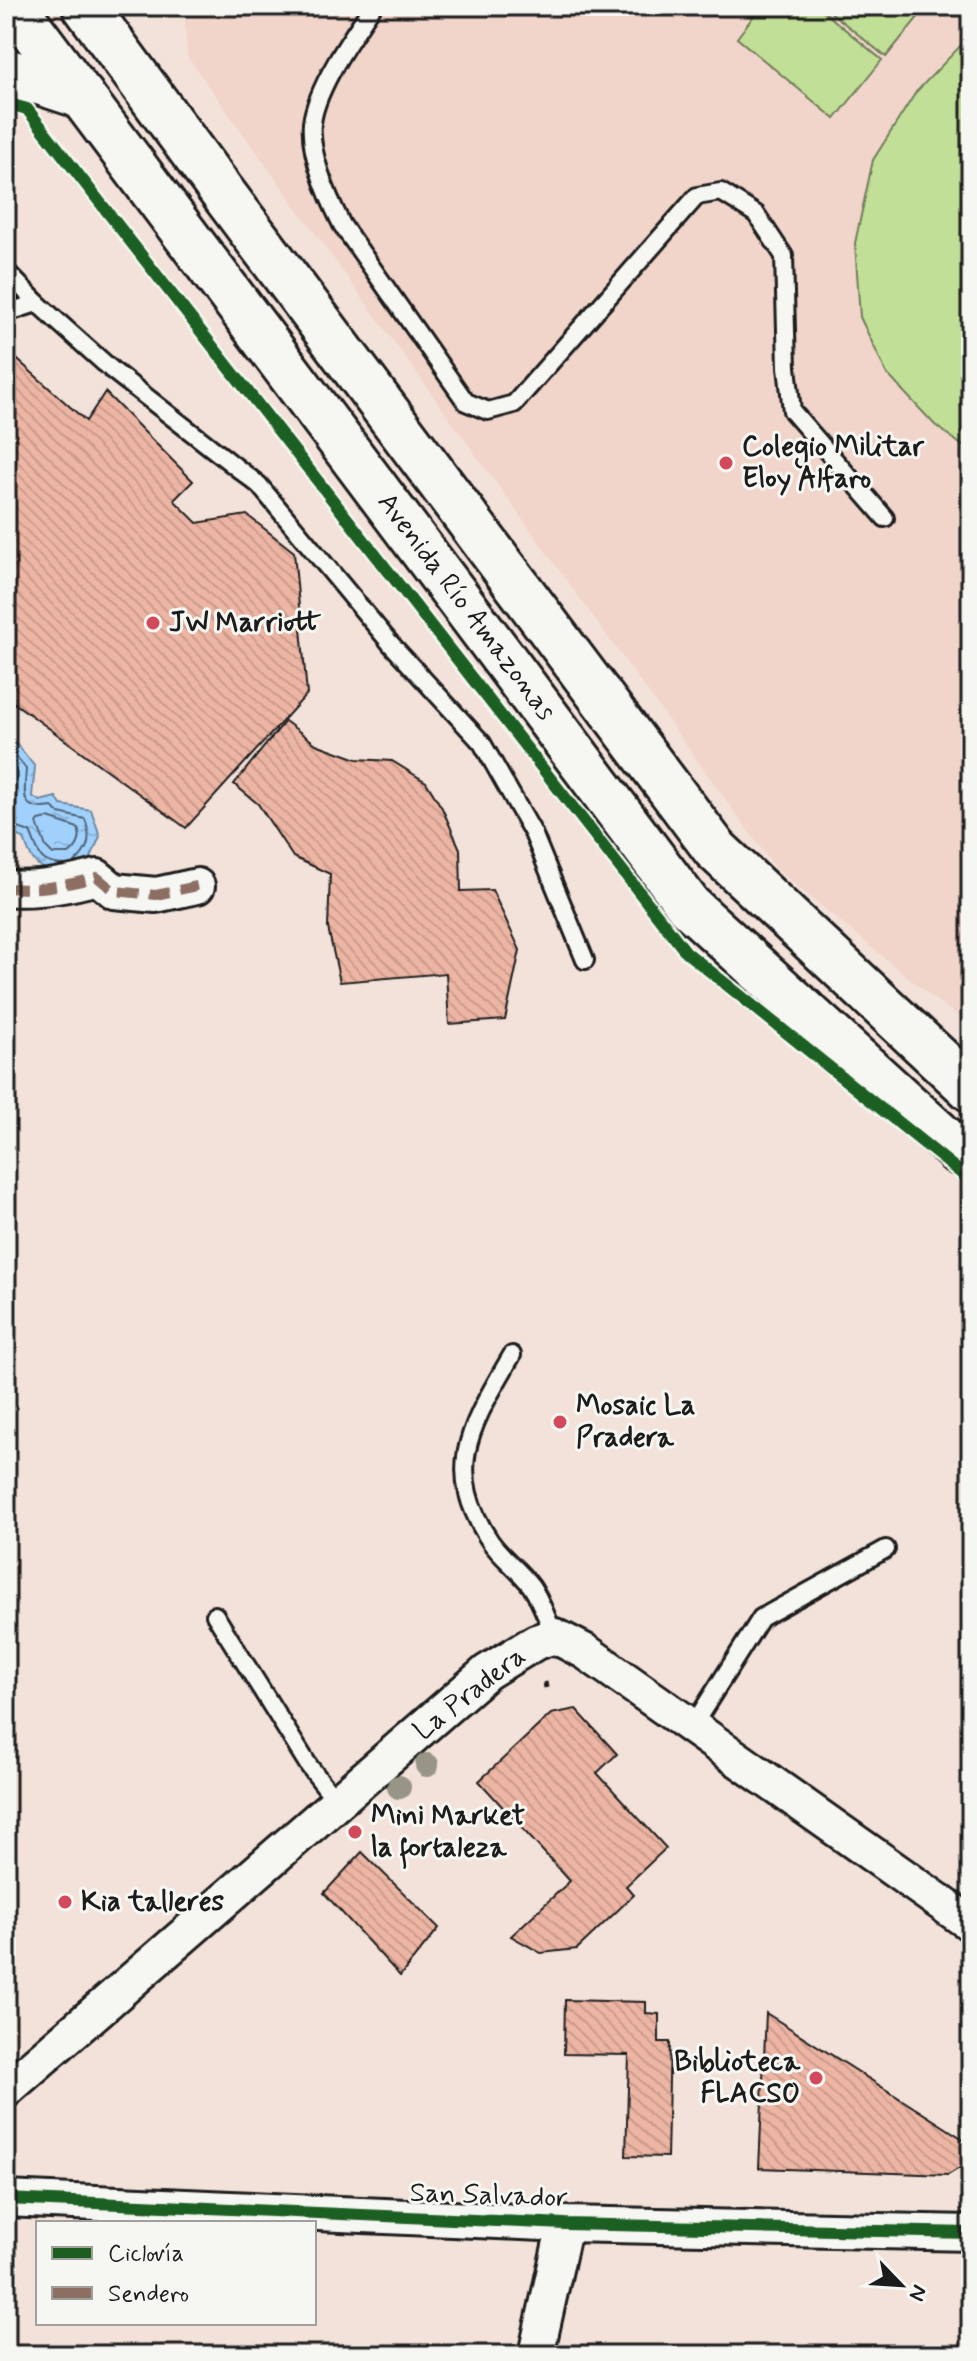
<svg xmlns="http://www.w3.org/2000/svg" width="977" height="2361" viewBox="0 0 977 2361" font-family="Mynerve,sans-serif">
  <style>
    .built { fill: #f1d4ca }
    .pitch { fill: #c2df97; stroke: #6f7e5a; stroke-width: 2 }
    .water { fill: url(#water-ripples); stroke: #6b89a3; stroke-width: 2 }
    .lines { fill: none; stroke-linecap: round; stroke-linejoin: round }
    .shore { stroke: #516476; stroke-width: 2 }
    .building { fill: url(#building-back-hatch); stroke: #1c1c1c; stroke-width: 2 }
    .lane-casing { stroke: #1c1c1c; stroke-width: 22 }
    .street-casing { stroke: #1c1c1c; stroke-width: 40 }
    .secondary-casing { stroke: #1c1c1c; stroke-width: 50 }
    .path { stroke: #1c1c1c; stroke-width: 5; stroke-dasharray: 8 6; stroke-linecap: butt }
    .lane { stroke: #f6f6f2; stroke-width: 16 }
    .street { stroke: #f6f6f2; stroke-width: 34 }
    .secondary { stroke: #f6f6f2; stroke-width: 44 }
    .quiet { stroke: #8d6e63; stroke-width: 10; stroke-dasharray: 20 10; stroke-linecap: butt }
    .cycleway-casing { stroke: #f6f6f2; stroke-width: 17 }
    .cycleway { stroke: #1b5e20; stroke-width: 12 }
    .tree { fill: #989586 }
    .poi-dot { fill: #d1495b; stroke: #f6f6f2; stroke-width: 3 }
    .labels { text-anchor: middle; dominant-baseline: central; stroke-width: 6; stroke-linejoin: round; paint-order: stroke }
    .poi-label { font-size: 28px; font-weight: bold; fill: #1c1c1c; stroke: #f6f6f2; text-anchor: start }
    .street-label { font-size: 28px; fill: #1c1c1c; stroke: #f6f6f2 }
  </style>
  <defs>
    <pattern id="water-ripples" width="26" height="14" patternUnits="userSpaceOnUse" patternTransform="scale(2)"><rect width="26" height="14" fill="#a0d1fd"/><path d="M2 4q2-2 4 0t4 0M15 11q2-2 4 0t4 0" fill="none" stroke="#89b3d8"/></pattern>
    <pattern id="building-back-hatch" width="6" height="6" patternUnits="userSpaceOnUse" patternTransform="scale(2)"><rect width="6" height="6" fill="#edb5a3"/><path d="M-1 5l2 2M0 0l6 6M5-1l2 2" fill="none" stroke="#cb9b8c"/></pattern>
  </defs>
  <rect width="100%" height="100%" fill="#f3e2da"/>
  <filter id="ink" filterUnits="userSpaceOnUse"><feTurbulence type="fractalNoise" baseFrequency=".0125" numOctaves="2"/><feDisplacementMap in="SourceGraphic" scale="16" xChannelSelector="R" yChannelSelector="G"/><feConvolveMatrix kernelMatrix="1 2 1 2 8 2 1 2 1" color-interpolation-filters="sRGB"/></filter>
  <g filter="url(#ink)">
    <polygon class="built" points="184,6 971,6 971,1024 942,1005 776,869 187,56"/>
    <g class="pitch">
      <polygon points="761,6 817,6 882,60 835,119 737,38"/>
      <polygon points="823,6 927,6 886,57"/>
      <polygon points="971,38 971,452 935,425 887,374 860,317 855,243 873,160 916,92 966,40"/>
    </g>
    <path class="water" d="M17 744 35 767 32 796 40 801 56 797 61 805 91 810 100 836 90 860 75 873C44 871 33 871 24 838L6 832 8 782 6 776V745Z"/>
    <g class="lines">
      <g class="shore">
        <path d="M6 752 14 753 26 769C25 792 18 813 52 807L59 813 85 819C92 838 89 850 74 863"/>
        <path d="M48 818 78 828C82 839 77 848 69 854H53L46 847 37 823 39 820Z"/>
        <path d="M6 824 30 832C40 854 37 864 66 865"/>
      </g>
    </g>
    <g class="building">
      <polygon points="10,353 86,421 105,392 193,481 174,500 197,523 247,515 294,552 307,694 186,828 6,697 6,358"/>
      <polygon points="285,721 316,744 357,759 392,761 426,782 442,808 460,849 461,891 492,890 520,950 505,1020 449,1024 446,973 340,982 328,928 330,874 293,857 258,804 234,784"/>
      <polygon points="576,1709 617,1754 597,1773 666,1848 626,1886 634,1895 577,1949 541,1953 511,1936 570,1881 479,1781 551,1714"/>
      <polygon points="362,1852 439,1928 400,1976 324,1893"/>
      <polygon points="565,2000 646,2002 646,2013 659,2014 659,2042 670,2042 667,2157 626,2156 629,2055 564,2054"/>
      <polygon points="766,2013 971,2144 971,2161 948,2175 759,2168"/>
    </g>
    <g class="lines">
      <defs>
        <g id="lane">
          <path d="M373 6C353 35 316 88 312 123 309 155 328 197 342 225L466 402 488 411 514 404 697 196 721 192 756 214 784 256 787 367 792 411 885 518"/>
          <polyline points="6,271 37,303 6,313"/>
          <polyline points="37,303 112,370 259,485 391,644 482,743 533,833 585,960"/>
          <path d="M512 1355C473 1423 441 1467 490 1541 501 1557 519 1570 531 1586 541 1600 547 1620 555 1636"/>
          <polyline points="215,1615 309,1766 338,1803"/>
          <polyline points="692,1727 761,1618 886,1549"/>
        </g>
        <g id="street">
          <path d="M6 888C36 891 68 885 97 877L114 891 156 895 197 886"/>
          <polyline points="6,2090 487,1672 536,1642 555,1636 586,1652 971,1924"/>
          <polyline points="6,2199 565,2224 971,2233"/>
          <polyline points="536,2355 565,2224"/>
        </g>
        <g id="secondary">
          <polyline points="14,6 689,906 959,1152 971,1159"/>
          <polyline points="85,6 216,184 715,849 971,1089"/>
          <polyline points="6,71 82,96"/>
        </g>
      </defs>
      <use href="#lane" class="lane-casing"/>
      <use href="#street" class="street-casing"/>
      <use href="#secondary" class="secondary-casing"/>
      <polyline class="path" points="545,1682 546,1688"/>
      <use href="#lane" class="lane"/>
      <use href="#street" class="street"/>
      <use href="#secondary" class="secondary"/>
      <path class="quiet" d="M6 888C36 891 68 885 97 877L114 891 156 895 197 886"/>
      <defs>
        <g id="cycleway">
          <polyline points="6,103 27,109 686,952 971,1181"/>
          <polyline points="6,2199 565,2224 971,2233"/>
        </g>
      </defs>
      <use href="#cycleway" class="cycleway-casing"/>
      <use href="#cycleway" class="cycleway"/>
    </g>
    <g class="tree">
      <circle cx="427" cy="1765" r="12"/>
      <circle cx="399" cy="1787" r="12"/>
    </g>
  </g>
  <g class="poi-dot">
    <circle cx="726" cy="463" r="8"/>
    <circle cx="153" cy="623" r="8"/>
    <circle cx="560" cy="1422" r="8"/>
    <circle cx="355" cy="1832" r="8"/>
    <circle cx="65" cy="1902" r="8"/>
    <circle cx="816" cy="2078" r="8"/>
  </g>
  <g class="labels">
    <g class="poi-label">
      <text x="742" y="447">Colegio Militar<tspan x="742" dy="32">Eloy Alfaro</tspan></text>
      <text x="169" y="623">JW Marriott</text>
      <text x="576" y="1406">Mosaic La<tspan x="576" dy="32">Pradera</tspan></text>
      <text x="371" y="1816">Mini Market<tspan x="371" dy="32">la fortaleza</tspan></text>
      <text x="81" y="1902">Kia talleres</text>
      <text x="800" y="2062" text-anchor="end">Biblioteca<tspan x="800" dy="32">FLACSO</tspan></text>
    </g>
    <g class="street-label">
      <text transform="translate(466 607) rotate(53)">Avenida Río Amazonas</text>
      <text transform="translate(470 1694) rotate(-38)">La Pradera</text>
      <text transform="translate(489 2196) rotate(2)">San Salvador</text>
    </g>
  </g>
  <rect width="977" height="2361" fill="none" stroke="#f6f6f2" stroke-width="32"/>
  <rect x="16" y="16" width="945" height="2329" fill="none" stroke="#1c1c1c" stroke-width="3" filter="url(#ink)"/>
  <rect x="36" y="2221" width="280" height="104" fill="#f6f6f2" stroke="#9f9f9c" stroke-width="2"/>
  <rect x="52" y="2247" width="40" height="12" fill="#1b5e20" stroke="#9f9f9c" stroke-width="2"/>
  <text x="108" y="2261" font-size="24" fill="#1c1c1c">Ciclovía</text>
  <rect x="52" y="2287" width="40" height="12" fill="#8d6e63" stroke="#9f9f9c" stroke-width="2"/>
  <text x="108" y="2301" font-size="24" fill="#1c1c1c">Sendero</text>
  <g transform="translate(901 2285) rotate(115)" stroke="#f6f6f2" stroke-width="6" paint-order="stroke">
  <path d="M0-6L14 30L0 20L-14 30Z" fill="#1c1c1c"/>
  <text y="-12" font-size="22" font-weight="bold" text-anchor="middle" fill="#1c1c1c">N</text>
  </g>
</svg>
